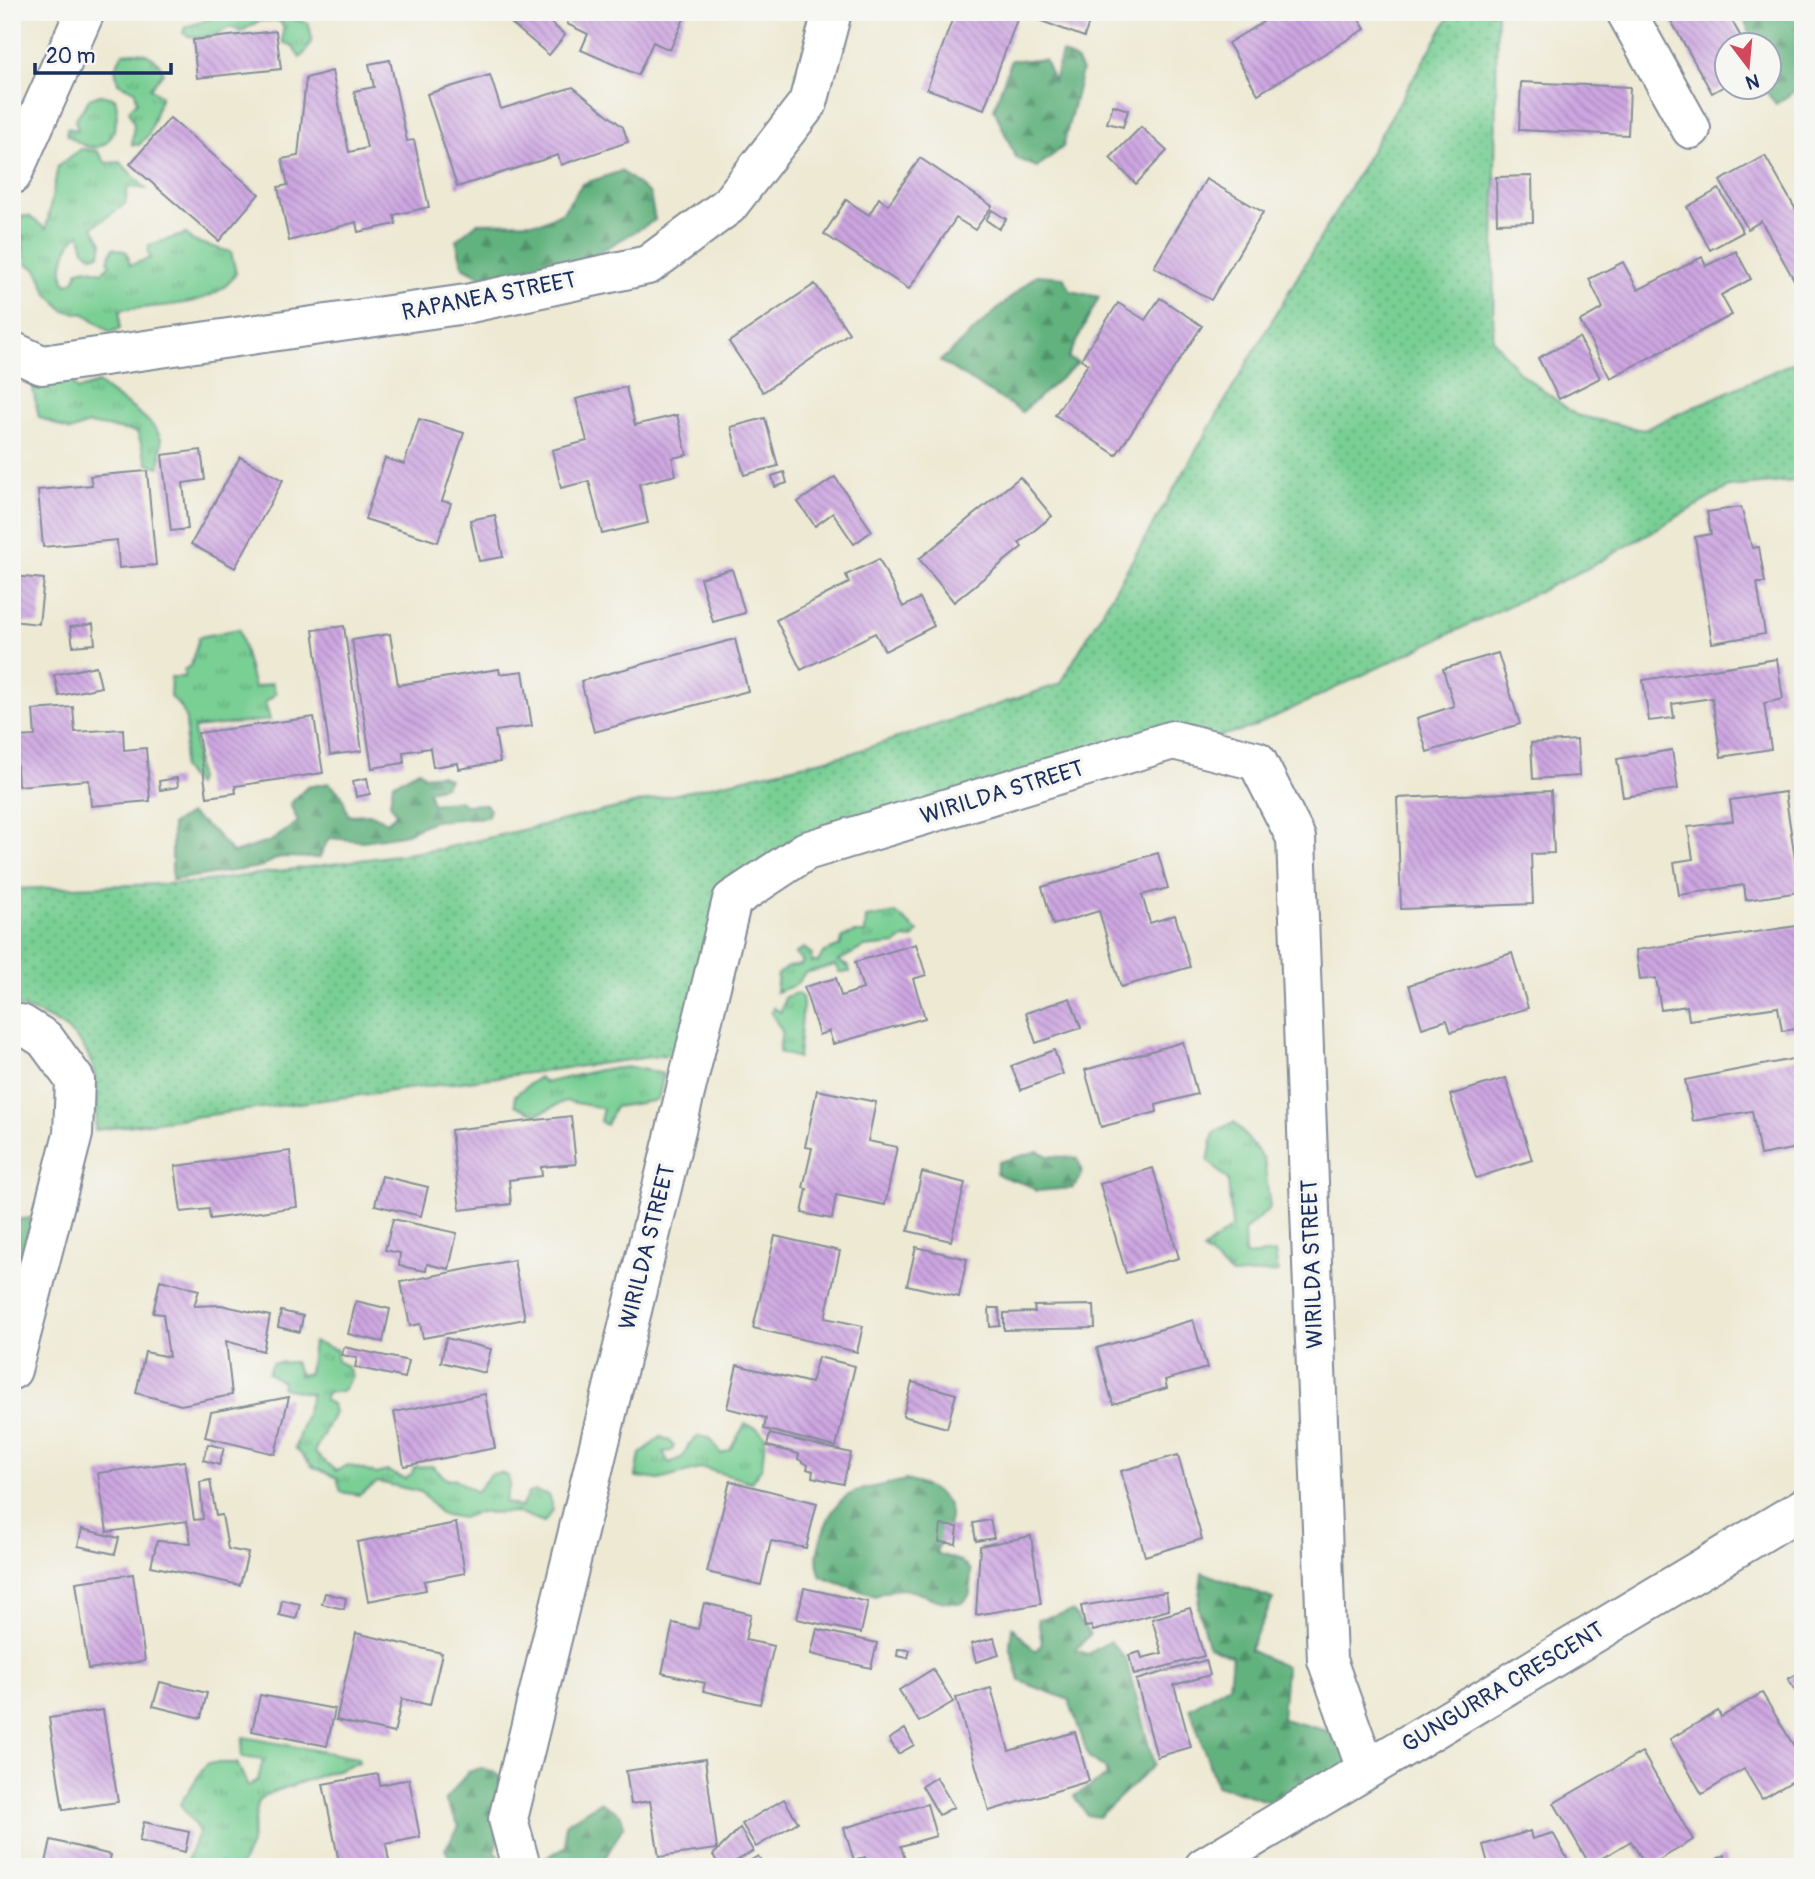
<svg xmlns="http://www.w3.org/2000/svg" width="1815" height="1879" viewBox="0 0 1815 1879" font-family="Pangolin,sans-serif">
  <style>
    .grass { fill: url(#grass-tufts); stroke: #4a7f79; stroke-width: 2 }
    .forest { fill: url(#forest-firs); stroke: #3e706e; stroke-width: 2 }
    .park { fill: url(#park-dots); stroke: #4a7f79; stroke-width: 2 }
    .building { fill: url(#building-back-hatch) }
    .lines { fill: none; stroke-linecap: round; stroke-linejoin: round }
    .minor-casing { stroke: #848c98; stroke-width: 42 }
    .minor { stroke: #fff; stroke-width: 38 }
    .labels { text-anchor: middle; dominant-baseline: central; stroke-width: 7; stroke-linejoin: round; paint-order: stroke }
    .street-label { font-size: 23px; fill: #1b2f5e; stroke: #f6f6f2 }
  </style>
  <defs>
    <pattern id="grass-tufts" width="24" height="20" patternUnits="userSpaceOnUse" patternTransform="scale(1.75)"><rect width="24" height="20" fill="#79cf94"/><path d="M3 7l-1-3M5 7V3M7 7l1-3M15 17l-1-3M17 17v-4M19 17l1-3" fill="none" stroke="#62a87c"/></pattern>
    <pattern id="forest-firs" width="22" height="20" patternUnits="userSpaceOnUse" patternTransform="scale(1.75)"><rect width="22" height="20" fill="#62b27e"/><path d="M5 1l3.5 6h-7zM16 11l3.5 6h-7z" fill="#50916a"/></pattern>
    <pattern id="park-dots" width="8" height="8" patternUnits="userSpaceOnUse" patternTransform="scale(1.75)"><rect width="8" height="8" fill="#79cf94"/><path d="M2 2h.1M6 6h.1" fill="none" stroke="#62a87c" stroke-width="1.8" stroke-linecap="round"/></pattern>
    <pattern id="building-back-hatch" width="6" height="6" patternUnits="userSpaceOnUse" patternTransform="scale(1.75)"><rect width="6" height="6" fill="#cea6e1"/><path d="M-1 5l2 2M0 0l6 6M5-1l2 2" fill="none" stroke="#a688ba"/></pattern>
  </defs>
  <rect width="100%" height="100%" fill="#f6f6f2"/>
  <filter id="ink" filterUnits="userSpaceOnUse"><feTurbulence type="fractalNoise" baseFrequency=".0143" numOctaves="2"/><feDisplacementMap in="SourceGraphic" scale="14" xChannelSelector="R" yChannelSelector="G"/><feConvolveMatrix kernelMatrix="1 2 1 2 8 2 1 2 1" color-interpolation-filters="sRGB"/></filter>
  <filter id="wash" filterUnits="userSpaceOnUse"><feTurbulence type="fractalNoise" baseFrequency=".00686" numOctaves="4" result="noise"/><feDisplacementMap in="SourceGraphic" scale="28" xChannelSelector="R" yChannelSelector="G"/><feGaussianBlur stdDeviation="1.57" result="paint"/><feColorMatrix in="noise" values="0 0 0 0 0 0 0 0 0 0 0 0 0 0 0 0 0 1.4 0 .05"/><feComposite in="paint" operator="in"/></filter>
  <g filter="url(#wash)">
    <rect width="100%" height="100%" fill="#ede9d3"/>
    <g class="grass">
      <path d="M215 12H284L283 16 308 23C314 39 312 46 300 58L293 47 283 42V25L278 20 259 21 241 32 231 27C220 34 197 43 183 33L185 27 213 18Z"/>
      <path d="M136 52C148 53 161 61 163 73L150 88 161 96 149 134 139 145H132L134 124 129 110 137 102 135 91 118 83 115 68 123 53Z"/>
      <path d="M100 95 115 98C119 112 117 143 97 147 86 149 76 141 67 135V128L78 130 75 120C79 112 85 108 89 99Z"/>
      <path d="M81 149 97 151 106 163 120 162 146 189 128 187 125 204 93 227 102 243 100 254 93 256 84 250 80 234C66 243 60 265 64 281L68 284 75 280 78 270 86 268 102 272 110 265 108 261 113 248 127 252 130 265 151 258 148 252 149 245 186 234 193 241 231 252 236 273C216 309 157 305 120 310V329L110 332 85 314 65 311 47 293 37 269 27 264 22 243 25 237 15 232 17 217 29 216 46 229 58 166Z"/>
      <path d="M67 373 77 390 98 383C116 399 154 418 161 439 163 446 159 458 160 467L148 464 137 432 88 424 70 431 39 417 33 390 41 376Z"/>
      <path d="M239 629 254 688 272 683 276 694 265 702 270 720 194 728 198 780 196 785 182 768C184 741 196 713 170 697L171 677H184V670L191 665 199 637Z"/>
      <polygon points="896,913 918,932 913,939 904,938 896,944 864,947 838,961 849,967 850,972 839,972 835,965 805,973 796,985 776,992 778,974 788,967 801,965 803,961 795,954 804,948 812,954 811,962 818,962 823,953 840,946 843,937 854,933 865,933 866,918"/>
      <polygon points="797,993 802,997 803,1005 798,1058 779,1052 782,1031 771,1013 773,1008 781,1012 785,997"/>
      <polygon points="631,1067 664,1074 658,1100 615,1107 606,1125 600,1121 603,1108 565,1101 537,1115 515,1105 515,1095 539,1077 545,1083 599,1070"/>
      <polygon points="1234,1122 1264,1159 1270,1208 1244,1231 1245,1256 1275,1253 1278,1272 1232,1275 1203,1250 1232,1227 1228,1180 1208,1161 1214,1132"/>
      <polygon points="313,1342 337,1350 337,1361 348,1367 352,1376 342,1392 327,1392 324,1400 332,1404 334,1413 314,1452 336,1471 348,1465 376,1474 387,1471 405,1479 412,1474 414,1467 432,1466 448,1480 454,1478 476,1492 491,1474 501,1473 508,1476 510,1484 504,1502 521,1508 528,1493 535,1491 548,1495 553,1510 544,1522 517,1512 475,1513 462,1518 441,1514 421,1492 378,1482 359,1495 341,1492 337,1478 313,1467 295,1448 312,1394 282,1388 283,1382 268,1373 272,1363 294,1362 300,1375 309,1373"/>
      <polygon points="745,1424 757,1428 765,1436 762,1467 751,1482 703,1468 659,1480 636,1477 640,1454 661,1437 670,1441 674,1447 671,1451 663,1452 669,1463 683,1457 689,1444 699,1436 709,1438 721,1454 730,1450"/>
      <polygon points="243,1737 358,1758 359,1762 265,1795 258,1803 250,1847 240,1867 191,1867 186,1863 199,1831 180,1804 207,1763 237,1763 248,1786 258,1780 263,1760 241,1757"/>
    </g>
    <g class="forest">
      <polygon points="1763,12 1803,12 1803,85 1776,104 1763,88 1770,88 1770,46 1755,45 1745,22"/>
      <polygon points="1062,53 1076,60 1082,71 1063,147 1037,167 1016,158 994,109 1011,60 1045,60 1054,81"/>
      <polygon points="621,171 650,194 655,220 582,262 489,281 463,267 456,240 477,223 543,222 563,212 582,184"/>
      <polygon points="1036,275 1063,277 1071,291 1099,297 1068,358 1078,363 1022,412 940,361"/>
      <polygon points="419,770 424,776 439,774 449,779 445,786 428,790 432,804 460,800 464,805 486,804 490,810 487,817 433,821 402,835 363,841 329,838 319,858 280,857 260,867 172,880 172,824 190,814 213,831 233,853 271,841 298,822 290,804 307,787 329,783 342,795 348,815 372,814 387,822 396,814 390,803 393,784"/>
      <path d="M1038 1151 1048 1156 1077 1158C1084 1172 1083 1177 1072 1188L1036 1191C1025 1180 1009 1182 996 1173L999 1162Z"/>
      <polygon points="41,1217 21,1273 12,1282 12,1220"/>
      <path d="M906 1480C925 1485 956 1496 949 1522 946 1533 939 1542 936 1553L960 1561 971 1570 970 1594 963 1603C921 1605 917 1577 875 1596L821 1577C815 1560 817 1552 822 1535 839 1484 859 1492 906 1480Z"/>
      <polygon points="1202,1572 1273,1599 1249,1650 1286,1667 1282,1719 1389,1747 1300,1802 1267,1801 1216,1785 1190,1708 1229,1685 1232,1656 1208,1646 1198,1606"/>
      <polygon points="1072,1611 1090,1634 1076,1650 1088,1654 1110,1641 1126,1659 1154,1765 1099,1817 1087,1815 1074,1796 1107,1776 1105,1768 1089,1758 1069,1700 1020,1681 1010,1646 1012,1627 1035,1651 1042,1644 1038,1619"/>
      <polygon points="481,1768 495,1772 507,1783 495,1852 504,1861 503,1867 454,1867 445,1849 459,1826 445,1800 468,1772"/>
      <polygon points="600,1802 620,1814 624,1825 600,1867 539,1867 541,1861 566,1846 565,1824"/>
    </g>
    <path class="park" d="M1452 12H1497L1493 340 1519 372 1576 415 1643 430 1803 358V480L1729 487 1590 567 1251 728 804 840 721 892 681 1053 95 1130C105 1058 83 1024 12 1005V889L193 883 440 849 849 754 1060 684Z"/>
    <g id="blocks">
      <g class="building">
        <polygon points="510,12 538,12 565,35 549,55 505,18"/>
        <polygon points="572,12 687,12 670,50 653,42 638,75 581,50 588,34 567,24"/>
        <polygon points="955,12 1019,14 984,109 927,89"/>
        <polygon points="1078,12 1091,17 1084,37 1020,13"/>
        <polygon points="1098,12 1117,12 1114,19"/>
        <polygon points="1261,12 1354,12 1365,29 1258,94 1228,43 1263,22"/>
        <polygon points="1666,12 1727,12 1746,46 1728,46 1728,84 1712,93"/>
        <polygon points="276,31 281,69 197,78 193,40"/>
        <polygon points="390,60 407,141 414,140 429,207 394,215 396,224 358,232 356,222 289,241 278,187 288,185 282,159 298,156 306,78 332,71 349,152 367,148 354,91 374,87 369,64"/>
        <polygon points="490,75 501,109 573,87 623,127 628,142 561,165 558,155 457,187 427,94"/>
        <polygon points="1521,82 1630,87 1628,135 1519,130"/>
        <polygon points="1113,105 1128,110 1123,127 1107,123"/>
        <polygon points="170,118 259,194 219,241 130,164"/>
        <polygon points="1141,127 1167,151 1136,184 1110,158"/>
        <polygon points="1765,156 1795,208 1803,203 1803,282 1797,285 1761,221 1748,229 1720,181"/>
        <polygon points="920,158 992,206 975,230 956,218 909,289 824,234 846,200 869,215 879,198 888,205"/>
        <polygon points="1532,176 1533,222 1497,223 1496,177"/>
        <polygon points="1206,179 1263,212 1211,300 1154,267"/>
        <polygon points="1719,189 1743,232 1710,250 1687,207"/>
        <polygon points="992,210 1006,219 999,229 986,220"/>
        <polygon points="1736,251 1751,279 1721,295 1732,315 1610,378 1580,321 1603,308 1589,279 1623,262 1638,290 1702,257 1706,266"/>
        <polygon points="815,284 849,333 763,392 729,342"/>
        <polygon points="1160,298 1202,326 1116,455 1055,415 1088,364 1081,359 1118,303 1145,320"/>
        <polygon points="1579,337 1600,378 1559,399 1538,358"/>
        <polygon points="626,387 635,425 677,415 687,455 672,458 676,475 639,484 648,523 602,534 589,481 561,488 552,450 587,441 576,399"/>
        <polygon points="765,418 778,466 744,475 731,427"/>
        <polygon points="419,419 464,433 442,501 451,503 438,542 365,519 385,458 404,464"/>
        <polygon points="201,450 205,480 183,483 188,529 171,531 162,455"/>
        <polygon points="240,457 283,480 235,568 191,544"/>
        <polygon points="147,471 156,565 119,568 117,540 43,547 38,490 92,485 90,476"/>
        <polygon points="784,472 787,483 775,487 772,476"/>
        <polygon points="835,477 872,531 854,544 833,513 815,526 798,502"/>
        <polygon points="1020,477 1052,516 1019,543 1022,547 954,602 919,559"/>
        <polygon points="1741,507 1752,548 1759,547 1765,583 1757,583 1765,634 1712,643 1695,537 1711,534 1707,512"/>
        <polygon points="495,515 503,557 479,561 470,520"/>
        <polygon points="879,559 903,607 920,598 934,626 885,651 875,633 801,670 776,620 849,583 846,575"/>
        <polygon points="732,569 745,613 713,622 700,578"/>
        <polygon points="12,576 44,579 39,624 12,621"/>
        <polygon points="93,624 95,644 73,646 70,627"/>
        <polygon points="344,626 362,751 330,755 313,630"/>
        <polygon points="390,634 398,685 499,669 500,674 523,671 532,726 495,731 500,762 459,769 458,763 433,767 430,748 403,752 404,763 372,768 352,640"/>
        <polygon points="735,639 748,691 594,732 581,681"/>
        <polygon points="1498,653 1520,724 1427,752 1417,718 1454,706 1443,669"/>
        <polygon points="1777,659 1783,699 1764,703 1771,749 1721,757 1712,698 1672,704 1674,718 1649,721 1643,680"/>
        <polygon points="96,666 101,687 59,696 54,675"/>
        <polygon points="73,707 75,732 123,729 124,750 146,748 150,801 91,806 89,780 18,786 15,737 35,736 33,710"/>
        <polygon points="314,717 323,773 235,786 236,793 207,797 198,733"/>
        <polygon points="1577,740 1579,776 1533,779 1531,743"/>
        <polygon points="1672,750 1678,789 1623,797 1617,759"/>
        <polygon points="177,778 178,787 160,790 159,781"/>
        <polygon points="367,778 370,794 356,797 353,781"/>
        <polygon points="1551,791 1554,853 1531,854 1533,904 1401,909 1397,798"/>
        <polygon points="1785,792 1800,892 1746,900 1744,885 1679,895 1674,862 1693,859 1688,827 1733,821 1730,800"/>
        <polygon points="1158,853 1168,888 1142,895 1150,923 1175,915 1190,967 1121,987 1099,911 1053,925 1042,887"/>
        <polygon points="1803,925 1803,1028 1782,1031 1778,1007 1689,1020 1687,1006 1661,1010 1656,978 1640,980 1636,950"/>
        <polygon points="916,944 926,975 913,979 925,1018 833,1044 829,1031 819,1035 804,987 836,978 841,996 863,989 855,962"/>
        <polygon points="1512,953 1528,1008 1451,1032 1447,1020 1422,1028 1409,985"/>
        <polygon points="1070,998 1081,1028 1036,1043 1026,1013"/>
        <polygon points="1183,1042 1197,1094 1156,1105 1157,1112 1101,1127 1085,1070"/>
        <polygon points="1054,1050 1063,1074 1021,1090 1011,1066"/>
        <polygon points="1803,1057 1803,1147 1760,1155 1752,1111 1693,1121 1685,1080"/>
        <polygon points="1506,1078 1532,1160 1476,1178 1450,1095"/>
        <polygon points="817,1090 876,1102 868,1141 897,1147 885,1205 836,1195 832,1219 802,1213 807,1189 803,1188 812,1148 805,1147"/>
        <polygon points="571,1116 576,1164 541,1167 542,1176 509,1180 511,1204 460,1210 451,1130"/>
        <polygon points="290,1151 297,1207 210,1219 209,1209 181,1212 175,1166"/>
        <polygon points="1153,1168 1179,1258 1126,1273 1100,1184"/>
        <polygon points="922,1172 965,1183 951,1241 908,1231"/>
        <polygon points="382,1176 428,1187 421,1216 375,1205"/>
        <polygon points="393,1219 457,1233 449,1269 427,1264 426,1271 399,1266 400,1253 385,1250"/>
        <polygon points="775,1236 840,1251 825,1318 863,1326 857,1352 753,1328"/>
        <polygon points="916,1247 967,1259 959,1297 907,1285"/>
        <polygon points="514,1260 525,1319 423,1338 420,1324 410,1326 401,1282"/>
        <polygon points="160,1280 199,1290 194,1306 221,1305 270,1316 263,1351 226,1341 232,1395 181,1405 136,1393 145,1352 169,1357 163,1314 153,1313"/>
        <polygon points="356,1301 390,1309 383,1342 348,1334"/>
        <polygon points="1094,1305 1095,1328 1004,1330 1004,1313 1035,1312 1034,1306"/>
        <polygon points="989,1308 999,1308 1000,1326 990,1327"/>
        <polygon points="281,1311 303,1316 300,1332 278,1327"/>
        <polygon points="1193,1320 1207,1368 1165,1380 1167,1388 1113,1404 1097,1348"/>
        <polygon points="446,1338 491,1349 485,1373 441,1362"/>
        <polygon points="344,1347 409,1361 405,1378 355,1367 357,1358 342,1355"/>
        <polygon points="818,1357 855,1366 836,1447 764,1429 766,1418 727,1408 737,1365 811,1383"/>
        <polygon points="912,1382 956,1394 947,1428 903,1416"/>
        <polygon points="485,1394 495,1448 404,1466 394,1412"/>
        <polygon points="289,1397 275,1454 205,1437 211,1412"/>
        <polygon points="770,1434 851,1453 843,1484 812,1477 813,1471 807,1469 808,1465 798,1459 799,1454 767,1446"/>
        <polygon points="208,1444 224,1448 219,1465 203,1460"/>
        <polygon points="1178,1455 1202,1539 1145,1556 1121,1471"/>
        <polygon points="185,1461 194,1520 203,1519 200,1482 210,1480 216,1516 222,1515 228,1549 248,1553 240,1585 151,1566 157,1541 191,1543 187,1521 107,1532 98,1473"/>
        <polygon points="730,1481 817,1503 806,1548 771,1541 761,1585 707,1572"/>
        <polygon points="990,1520 994,1538 976,1541 973,1523"/>
        <polygon points="456,1523 465,1573 424,1581 426,1590 368,1601 357,1542"/>
        <polygon points="941,1525 958,1527 956,1544 939,1542"/>
        <polygon points="82,1529 119,1538 115,1554 78,1546"/>
        <polygon points="1031,1536 1041,1604 976,1615 980,1546"/>
        <polygon points="133,1574 145,1661 88,1669 76,1582"/>
        <polygon points="804,1588 868,1602 861,1633 797,1619"/>
        <polygon points="1166,1592 1169,1610 1093,1631 1091,1626 1085,1627 1081,1606"/>
        <polygon points="325,1593 346,1598 344,1609 322,1604"/>
        <polygon points="282,1600 300,1604 296,1619 279,1615"/>
        <polygon points="704,1603 751,1614 745,1640 774,1646 760,1704 703,1691 705,1683 662,1673 673,1623 698,1629"/>
        <polygon points="1190,1608 1204,1656 1134,1675 1129,1655 1140,1652 1142,1658 1162,1653 1152,1619"/>
        <polygon points="817,1629 877,1643 871,1668 811,1654"/>
        <polygon points="356,1633 442,1653 430,1705 402,1699 394,1733 336,1720"/>
        <polygon points="994,1638 999,1655 976,1662 971,1644"/>
        <polygon points="898,1649 910,1650 908,1658 897,1656"/>
        <polygon points="1206,1660 1210,1675 1174,1685 1191,1747 1157,1757 1136,1680"/>
        <polygon points="933,1669 953,1702 919,1722 899,1690"/>
        <polygon points="1803,1671 1803,1704 1788,1679"/>
        <polygon points="160,1682 207,1693 201,1718 153,1706"/>
        <polygon points="991,1688 1009,1751 1075,1732 1089,1781 989,1811 956,1698"/>
        <polygon points="1762,1693 1803,1761 1803,1775 1762,1799 1744,1769 1702,1794 1670,1739 1718,1711 1721,1717"/>
        <polygon points="260,1695 335,1709 327,1746 252,1731"/>
        <polygon points="103,1710 118,1802 63,1810 49,1718"/>
        <polygon points="905,1729 914,1745 898,1754 889,1739"/>
        <polygon points="1642,1752 1693,1840 1647,1867 1631,1841 1590,1865 1554,1803"/>
        <polygon points="705,1759 717,1849 659,1857 650,1801 631,1804 626,1771"/>
        <polygon points="378,1774 380,1785 409,1779 420,1837 386,1844 390,1867 340,1867 323,1784"/>
        <polygon points="936,1777 954,1807 939,1815 922,1786"/>
        <polygon points="784,1799 798,1822 756,1847 742,1824"/>
        <polygon points="927,1804 936,1836 901,1846 907,1867 868,1867 865,1857 854,1861 844,1828"/>
        <polygon points="144,1822 189,1832 185,1852 139,1841"/>
        <polygon points="740,1828 753,1851 726,1867 720,1867 713,1855"/>
        <polygon points="1530,1831 1532,1839 1553,1833 1572,1867 1489,1867 1483,1845"/>
        <polygon points="51,1840 111,1855 108,1867 45,1867"/>
        <polygon points="1724,1855 1730,1867 1703,1867"/>
        <polygon points="758,1856 765,1867 739,1867"/>
      </g>
    </g>
  </g>
  <g filter="url(#ink)">
    <use href="#blocks" fill-opacity="0" stroke="#848c98" stroke-width="2"/>
    <g class="lines">
      <defs>
        <g id="minor">
          <polyline points="1626,12 1691,129"/>
          <polyline points="12,175 85,12"/>
          <polyline points="12,351 42,365 466,304 648,265 728,206 808,103 832,12"/>
          <polyline points="12,1024 21,1024 45,1039 75,1080 73,1134 12,1370"/>
          <polyline points="521,1867 508,1819 732,900 806,851 1173,740 1257,761 1296,838 1327,1660 1366,1769"/>
          <polyline points="1204,1867 1803,1508"/>
        </g>
      </defs>
      <use href="#minor" class="minor-casing"/>
      <use href="#minor" class="minor"/>
    </g>
  </g>
  <g class="labels">
    <g class="street-label">
      <text transform="translate(489 296) rotate(-11)">RAPANEA STREET</text>
      <text transform="translate(1002 792) rotate(-17)">WIRILDA STREET</text>
      <text transform="translate(647 1247) rotate(-76)">WIRILDA STREET</text>
      <text transform="translate(1312 1264) rotate(-92)">WIRILDA STREET</text>
      <text transform="translate(1503 1687) rotate(-31)">GUNGURRA CRESCENT</text>
    </g>
  </g>
  <rect width="1815" height="1879" fill="none" stroke="#f6f6f2" stroke-width="42"/>
  <g transform="translate(1748 66) rotate(164)"><circle r="33" fill="#f6f6f2" stroke="#9ea6b7" stroke-width="2"/>
  <path d="M0-5L12 26L0 18L-12 26Z" fill="#d1495b"/>
  <text y="-10" font-size="19" font-weight="bold" text-anchor="middle" fill="#1b2f5e">N</text>
  </g>
  <path d="M35 63v10h136v-10" fill="none" stroke="#1b2f5e" stroke-width="3.5"/>
  <text x="46" y="63" font-size="21" fill="#1b2f5e" stroke="#f6f6f2" stroke-width="5" paint-order="stroke">20 m</text>
</svg>
